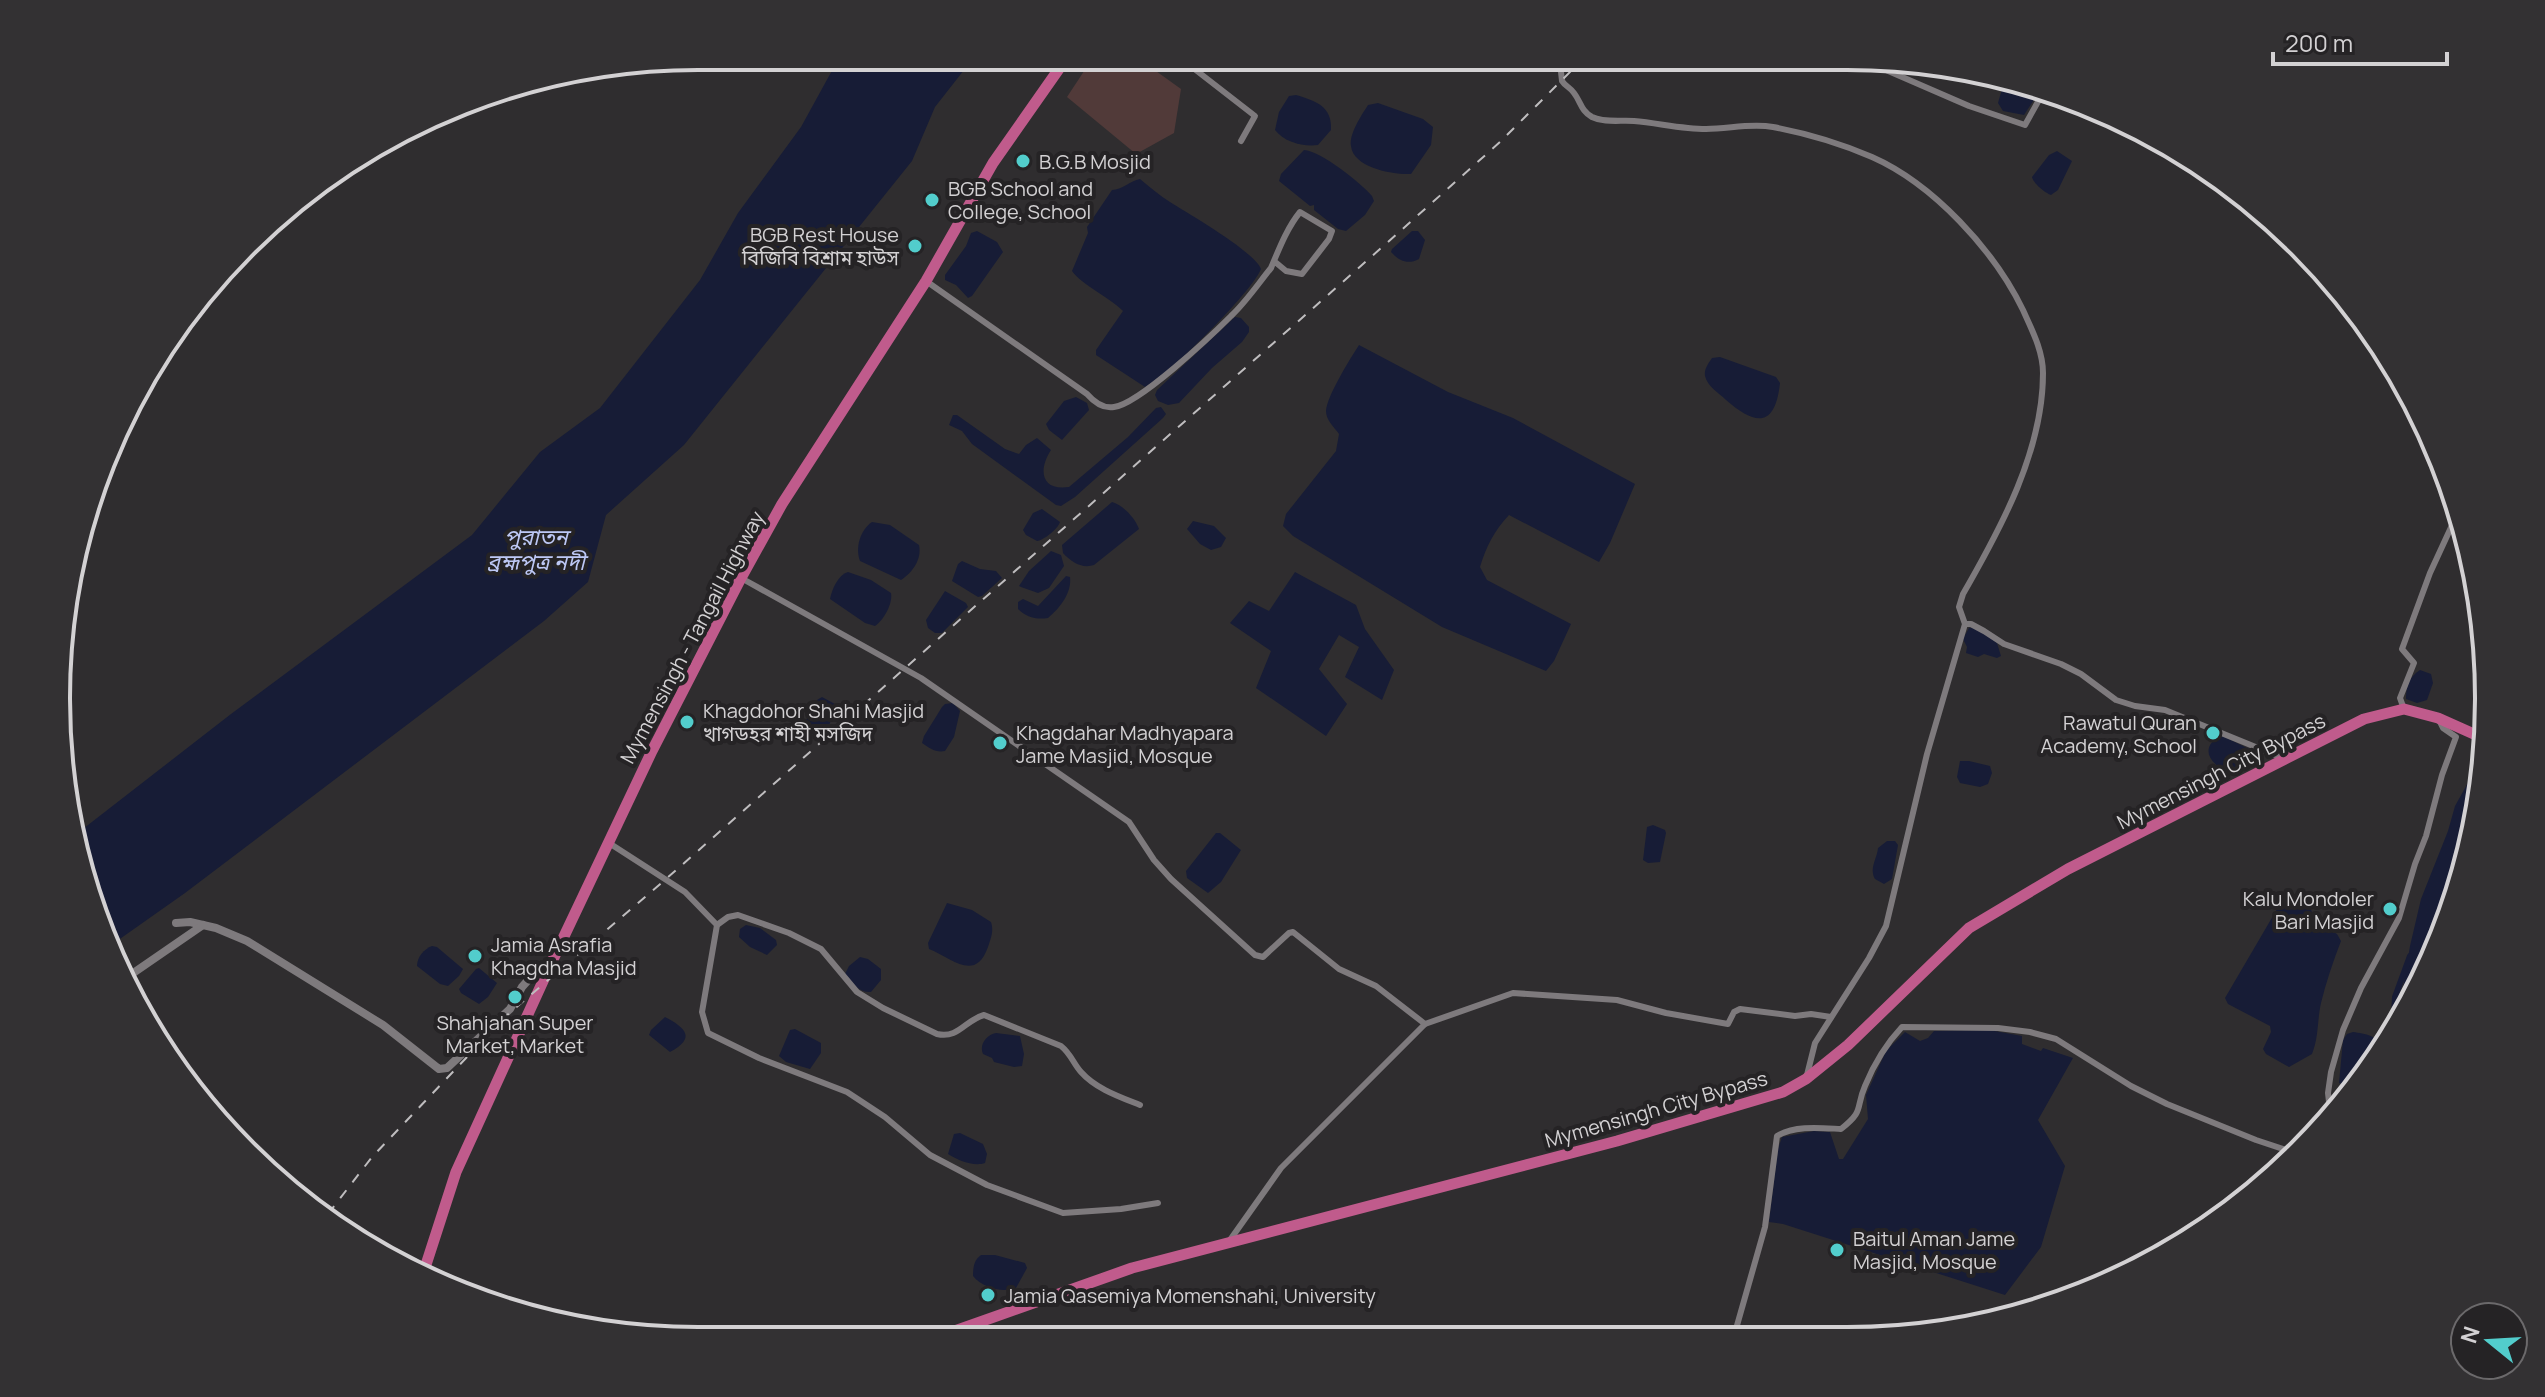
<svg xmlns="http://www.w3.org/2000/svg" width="2545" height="1397" viewBox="0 0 2545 1397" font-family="Manrope,'Noto Sans Bengali',sans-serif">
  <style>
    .green { fill: #513a39 }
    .water { fill: #171c36 }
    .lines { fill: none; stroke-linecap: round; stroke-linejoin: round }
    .canal { stroke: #171c36; stroke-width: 6 }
    .minor { stroke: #7e7a7d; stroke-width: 6 }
    .tertiary { stroke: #7e7a7d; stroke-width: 8 }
    .trunk { stroke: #c05b8c; stroke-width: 11 }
    .rail { stroke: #bfbdbf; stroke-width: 2; stroke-dasharray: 10 10; stroke-linecap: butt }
    .poi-dot { fill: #52cdcc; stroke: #252325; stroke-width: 3 }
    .labels { text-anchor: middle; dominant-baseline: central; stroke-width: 8; stroke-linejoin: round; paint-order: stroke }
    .poi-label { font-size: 20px; fill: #d3d1d3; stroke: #252325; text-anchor: start }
    .street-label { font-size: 20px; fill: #d3d1d3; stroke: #252325 }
    .water-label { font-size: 22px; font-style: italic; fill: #bdc8f5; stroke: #252325 }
    .rim { fill: none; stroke: #d3d1d3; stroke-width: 4 }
  </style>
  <rect width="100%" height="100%" fill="#2f2d2f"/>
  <polygon class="green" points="1094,56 1135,56 1181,89 1174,133 1136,154 1067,97"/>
  <g class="water">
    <polygon points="840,56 975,56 935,107 912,161 684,445 606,515 588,582 544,621 185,893 107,948 79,832 231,714 472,535 540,452 600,408 700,280 738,213 801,127"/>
    <polygon points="2011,78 2041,89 2024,115 2003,111 1998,103 2002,89"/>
    <path d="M1296 95C1316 101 1332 106 1331 130L1318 145C1303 147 1284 142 1275 130L1279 112 1289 96Z"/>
    <path d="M1378 103 1423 119 1433 127 1431 145 1411 174C1394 175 1353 168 1351 146 1349 134 1361 116 1368 105Z"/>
    <path d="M1304 150C1321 151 1361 183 1372 196L1374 201 1365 215 1346 231 1338 229 1314 210V205L1310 206 1279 181 1281 174Z"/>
    <path d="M2057 151 2072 161 2058 190 2051 195C2045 193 2033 183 2032 177L2049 155Z"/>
    <path d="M1140 179C1150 187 1160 196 1170 202 1189 214 1255 252 1261 269 1252 292 1168 376 1145 387L1096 355V350L1123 311C1110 298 1081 284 1072 271L1088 233 1087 227 1112 190C1122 190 1130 181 1140 179Z"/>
    <polygon points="977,231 997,242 1003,252 972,296 968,298 956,285 945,280 945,275 966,246 971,233"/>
    <path d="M1412 231H1418L1425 240 1419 259C1408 265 1399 261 1391 252L1392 249Z"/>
    <polygon points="1235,317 1241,318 1249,327 1249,332 1242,342 1212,368 1179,403 1168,405 1158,401 1155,395 1157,390"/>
    <path d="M1359 345 1448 392 1513 418 1635 484 1610 543 1599 562 1509 515C1494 531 1486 547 1480 567L1487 580 1571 624 1554 661 1546 671 1442 627 1293 536 1283 526 1286 514 1336 451 1339 434C1334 427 1326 420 1326 411 1327 396 1350 359 1359 345Z"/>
    <path d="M1720 357 1776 377 1780 383C1775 429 1755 425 1726 400 1719 393 1707 386 1705 376 1704 369 1708 364 1712 358Z"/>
    <polygon points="1076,397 1087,403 1089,410 1062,440 1049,430 1046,424 1064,401"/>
    <path d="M1161 407 1166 414 1163 418 1075 497 1061 506 1056 505 972 444 962 431 949 425 953 415H957L1005 449 1019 454 1026 445 1037 438 1051 450C1038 470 1041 491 1069 487L1128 437 1156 408Z"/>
    <path d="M1112 502C1123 505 1135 518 1139 529L1094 565C1082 569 1071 562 1063 553L1062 545Z"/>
    <path d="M1042 509 1060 522C1058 529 1044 540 1037 541L1026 535 1023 530 1033 513Z"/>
    <polygon points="1193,521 1214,526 1226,538 1221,547 1211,550 1200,544 1187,529"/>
    <path d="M872 522 890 525 919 545C922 559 913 572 901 580L860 561C855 548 860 530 872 522Z"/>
    <polygon points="1051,551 1061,555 1064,566 1049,588 1038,593 1021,587 1019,586 1029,571"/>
    <polygon points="962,561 980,569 996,571 1002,578 982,596 978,597 952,581 958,564"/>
    <path d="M848 572 871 580 891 593C893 603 884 620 875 626L865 623 830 599C832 589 838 575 848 572Z"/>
    <polygon points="1295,572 1356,605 1365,629 1394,670 1382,700 1345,677 1359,647 1339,635 1319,669 1347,704 1326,736 1256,688 1271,651 1230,623 1249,601 1269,611"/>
    <path d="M1066 576 1070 577C1072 593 1060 608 1048 618 1036 620 1026 617 1018 609V602L1023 599 1038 606Z"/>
    <polygon points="945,591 966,603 968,607 942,633 935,633 928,628 926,620"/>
    <polygon points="1975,627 1997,643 2001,656 1997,658 1984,654 1978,657 1966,653 1967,647 1963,639 1969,628"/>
    <path d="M2420 670 2431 674 2433 683 2427 700 2417 703 2406 699C2406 686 2409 677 2420 670Z"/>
    <polygon points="822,697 835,704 837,708 829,725 823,732 814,730 804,724 817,700"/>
    <path d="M953 703 960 711 954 737 945 751C936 753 929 748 922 743L924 736 942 707 945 704Z"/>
    <path d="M2223 736 2251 750 2254 753 2250 760 2227 771C2208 764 2199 744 2223 736Z"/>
    <polygon points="2484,754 2484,782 2455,905 2412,996 2403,988 2410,946 2421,899 2448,831 2455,806"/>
    <polygon points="1960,761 1969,761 1990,766 1992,773 1988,784 1980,787 1960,783 1957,777"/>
    <polygon points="1653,825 1665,830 1666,833 1660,862 1648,863 1643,860 1647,827"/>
    <polygon points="1216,833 1220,833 1241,850 1221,882 1208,893 1187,878 1186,871"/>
    <path d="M1887 841H1895L1898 845 1892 879 1884 884 1875 879C1869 868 1877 859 1878 848Z"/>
    <path d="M2291 896C2306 900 2312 906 2314 921L2337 934 2341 941C2333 962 2326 982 2321 1003 2317 1021 2319 1036 2312 1054L2289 1067 2266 1054 2263 1049 2271 1032 2270 1026 2228 1004 2225 998 2280 904Z"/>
    <path d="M947 903 972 910 991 922C994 931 991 938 988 947 975 983 952 958 929 949L928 943Z"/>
    <polygon points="746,925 760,928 776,940 777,945 767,955 750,947 739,937 740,929"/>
    <path d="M432 946 437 947 463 969 459 976 448 986 440 984 417 966C417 957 424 949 432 946Z"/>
    <path d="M860 957 868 959 881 969V980L871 992C860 993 850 983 845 974L849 966Z"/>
    <polygon points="479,968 497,983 488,997 479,1004 461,993 459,989 476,969"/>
    <path d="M665 1017C686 1028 696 1038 670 1052L649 1035 651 1030Z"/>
    <polygon points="795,1029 821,1043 821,1053 810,1069 786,1062 779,1056 790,1030"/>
    <polygon points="1989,1030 2022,1036 2022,1044 2041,1051 2043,1048 2073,1058 2038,1120 2065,1166 2041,1247 2005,1295 1783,1224 1769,1222 1778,1149 1782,1137 1814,1131 1830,1132 1839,1159 1843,1159 1868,1119 1866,1095 1886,1051 1905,1032 1920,1041 1928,1038 1934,1031"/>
    <path d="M2353 1032C2365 1034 2379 1035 2382 1049L2354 1088 2339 1083 2343 1040 2347 1034Z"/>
    <path d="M996 1033 1020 1036 1024 1054 1022 1066 1014 1067 994 1062 992 1058 983 1054C979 1045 986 1035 996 1033Z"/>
    <path d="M960 1133 983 1144 987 1154 985 1163C974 1167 957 1160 948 1154L954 1134Z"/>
    <path d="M981 1255H995L1025 1263 1027 1268 1016 1288C1002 1293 983 1288 973 1276 973 1267 974 1260 981 1255Z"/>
  </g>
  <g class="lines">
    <polyline class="canal" points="2393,1034 2395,997 2410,956"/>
    <g class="minor">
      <polyline points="1179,57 1255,116 1241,141"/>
      <polyline points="1856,57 1969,106 2025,125 2044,91"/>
      <path d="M1561 72 1562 81C1565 86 1571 88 1574 93 1581 102 1581 111 1592 117 1604 123 1620 120 1634 121 1658 123 1682 129 1706 129 1729 129 1750 123 1773 127 1805 133 1842 144 1872 157 1933 184 1994 250 2023 310 2032 330 2043 351 2043 373 2043 451 2001 528 1963 594L1959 607 1965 624 1927 754 1886 926 1869 958 1815 1043 1807 1075"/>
      <path d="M926 281 1087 394C1094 402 1103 409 1114 407 1139 404 1211 336 1231 316 1246 302 1258 284 1271 268 1279 249 1287 228 1300 212L1332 231 1329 239 1302 274 1286 271 1274 261"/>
      <polyline points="741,578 921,678 1129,822 1154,860 1171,879 1255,955 1263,957 1289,933 1293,932 1339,969 1376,986 1425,1024"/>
      <polyline points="1965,624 1971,624 1984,631 2004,644 2061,664 2081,674 2116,700 2135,706 2165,710 2285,759"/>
      <polyline points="2404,709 2400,698 2414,663 2402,649 2430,573 2459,510"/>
      <polyline points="609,843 685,892 717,925 702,1012 708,1033 759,1058 847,1092 885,1117 930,1155 987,1185 1063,1213 1121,1209 1158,1203"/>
      <path d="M717 925 728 917 738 915 789 933 821 949 857 992 883 1008 937 1034C959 1039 965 1020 984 1015L1061 1046C1071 1054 1073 1063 1081 1072 1096 1089 1120 1097 1140 1105"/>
      <polyline points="2331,1120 2328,1093 2331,1072 2343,1030 2361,988 2399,918 2415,864 2426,836 2442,775 2456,737 2443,728 2439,720"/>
      <polyline points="1230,1240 1281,1168 1425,1024 1513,993 1617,1000 1666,1013 1728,1024 1734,1012 1740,1009 1795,1016 1811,1014 1831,1017"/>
      <path d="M1734 1336 1765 1227 1777 1136C1795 1125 1821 1128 1841 1129 1865 1110 1855 1109 1865 1086 1874 1064 1886 1044 1902 1027L1998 1028 2030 1032 2056 1039 2131 1086 2167 1104 2256 1140 2295 1153"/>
    </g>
    <g class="tertiary">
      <polyline points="176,923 190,922 216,928 247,941 383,1025 439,1069 447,1068 510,1009 522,987 530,978 549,968"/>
      <polyline points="126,978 203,925"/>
    </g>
    <g class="trunk">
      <polyline points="423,1274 456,1172 549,968 652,751 741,578 782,504 926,281 993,163 1068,56"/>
      <polyline points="932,1339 1132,1268 1617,1141 1783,1092 1806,1079 1848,1045 1969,928 2068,869 2364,719 2404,709 2438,718 2485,739"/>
    </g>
    <polyline class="rail" points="328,1214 372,1157 505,1017 666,879 1388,242 1500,142 1585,57"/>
  </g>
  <g class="poi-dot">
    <circle cx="1023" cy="161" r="8"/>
    <circle cx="932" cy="200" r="8"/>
    <circle cx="915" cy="246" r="8"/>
    <circle cx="687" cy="722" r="8"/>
    <circle cx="2213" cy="733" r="8"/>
    <circle cx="1000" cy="743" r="8"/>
    <circle cx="2390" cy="909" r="8"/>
    <circle cx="475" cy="956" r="8"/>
    <circle cx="515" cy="997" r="8"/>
    <circle cx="1837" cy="1250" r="8"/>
    <circle cx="988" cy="1295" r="8"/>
  </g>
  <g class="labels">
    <g class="poi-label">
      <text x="1039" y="161">B.G.B Mosjid</text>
      <text x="948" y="188">BGB School and<tspan x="948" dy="23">College, School</tspan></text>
      <text x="899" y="234" text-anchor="end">BGB Rest House<tspan x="899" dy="23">বিজিবি বিশ্রাম হাউস</tspan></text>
      <text x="703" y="710">Khagdohor Shahi Masjid<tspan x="703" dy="23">খাগডহর শাহী মসজিদ</tspan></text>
      <text x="2197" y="722" text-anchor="end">Rawatul Quran<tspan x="2197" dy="23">Academy, School</tspan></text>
      <text x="1016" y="732">Khagdahar Madhyapara<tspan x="1016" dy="23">Jame Masjid, Mosque</tspan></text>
      <text x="2374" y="898" text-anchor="end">Kalu Mondoler<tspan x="2374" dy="23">Bari Masjid</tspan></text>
      <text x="491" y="944">Jamia Asrafia<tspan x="491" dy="23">Khagdha Masjid</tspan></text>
      <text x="515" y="1022" text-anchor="middle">Shahjahan Super<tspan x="515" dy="23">Market, Market</tspan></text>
      <text x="1853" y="1238">Baitul Aman Jame<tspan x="1853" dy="23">Masjid, Mosque</tspan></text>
      <text x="1004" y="1295">Jamia Qasemiya Momenshahi, University</text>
    </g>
    <g class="street-label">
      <text transform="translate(692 637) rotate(-62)">Mymensingh - Tangail Highway</text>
      <text transform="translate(2221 771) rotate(-27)">Mymensingh City Bypass</text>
      <text transform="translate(1656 1109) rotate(-16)">Mymensingh City Bypass</text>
    </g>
    <g class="water-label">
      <text x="536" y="537">পুরাতন<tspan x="536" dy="25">ব্রহ্মপুত্র নদী</tspan></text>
    </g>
  </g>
  <path d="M0 0H2545V1397H0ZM698 70H1847A628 628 0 0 1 2475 698V699A628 628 0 0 1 1847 1327H698A628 628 0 0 1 70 699V698A628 628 0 0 1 698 70Z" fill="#333133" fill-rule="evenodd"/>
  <path class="rim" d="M698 70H1847A628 628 0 0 1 2475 698V699A628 628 0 0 1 1847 1327H698A628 628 0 0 1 70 699V698A628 628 0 0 1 698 70Z"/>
  <g transform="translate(2489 1341) rotate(288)"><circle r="38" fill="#252325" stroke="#6b696b" stroke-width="2"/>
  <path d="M0-6L14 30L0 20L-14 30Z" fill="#52cdcc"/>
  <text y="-12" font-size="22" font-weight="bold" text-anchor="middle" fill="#d3d1d3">N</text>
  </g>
  <path d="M2273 52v12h174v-12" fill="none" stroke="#d3d1d3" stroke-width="4"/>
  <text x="2285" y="52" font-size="24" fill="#d3d1d3" stroke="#252325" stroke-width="6" paint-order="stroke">200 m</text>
</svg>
